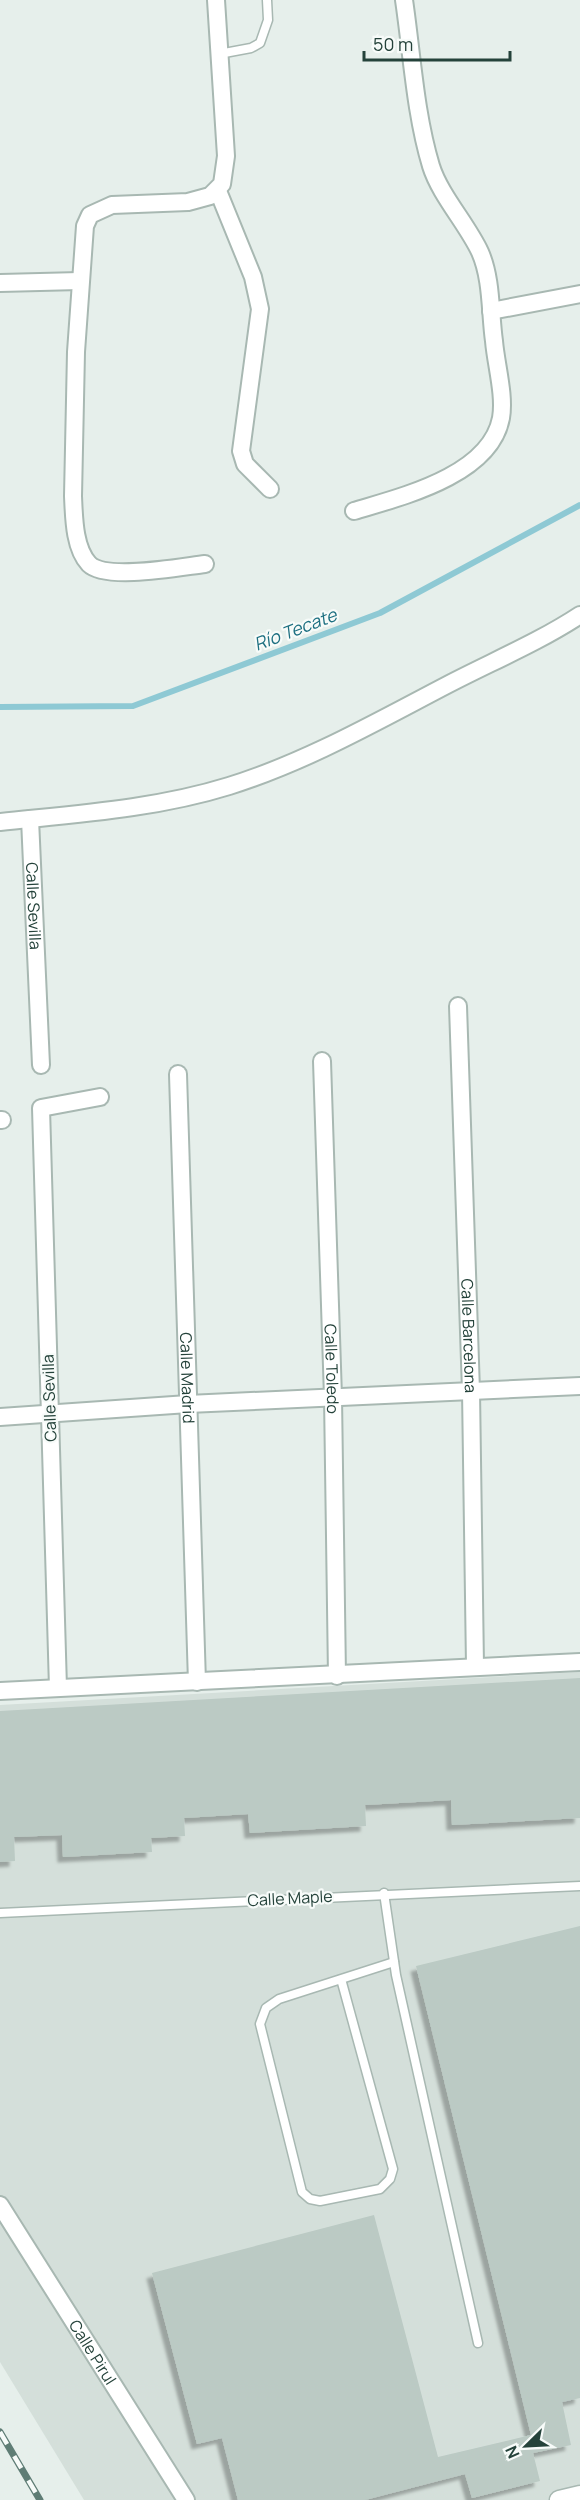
<svg xmlns="http://www.w3.org/2000/svg" width="580" height="2500" viewBox="0 0 580 2500" font-family="Manrope,sans-serif">
  <style>
    .built { fill: #d4dfda }
    .lines { fill: none; stroke-linecap: round; stroke-linejoin: round }
    .stream { stroke: #8ec9d4; stroke-width: 6 }
    .building { fill: #bbcac4; filter: url(#shadow) }
    .service-casing { stroke: #a8b8b2; stroke-width: 11 }
    .minor-casing { stroke: #a8b8b2; stroke-width: 20 }
    .tertiary-casing { stroke: #a8b8b2; stroke-width: 21 }
    .service { stroke: #fff; stroke-width: 8 }
    .minor { stroke: #fff; stroke-width: 16 }
    .tertiary { stroke: #fff; stroke-width: 18 }
    .rail-casing { stroke: #5f7d75; stroke-width: 7 }
    .rail { stroke: #f7fbf9; stroke-width: 4.5; stroke-dasharray: 14; stroke-linecap: butt }
    .labels { text-anchor: middle; dominant-baseline: central; stroke-width: 4.5; stroke-linejoin: round; paint-order: stroke }
    .street-label { font-size: 16px; fill: #24423a; stroke: #f7fbf9 }
    .water-label { font-size: 18px; font-style: italic; fill: #1c6f80; stroke: #f7fbf9 }
  </style>
  <defs>
    <filter id="shadow"><feDropShadow dx="-5.5" dy="5.5" stdDeviation="1.5" flood-color="#0004"/></filter>
  </defs>
  <rect width="100%" height="100%" fill="#e6efeb"/>
  <polygon class="built" points="580,1672 580,2500 84,2500 0,2362 0,1705"/>
  <g class="lines">
    <polyline class="stream" points="0,707 133,706 380,613 580,505"/>
  </g>
  <g class="building">
    <polygon points="580,1678 580,1818 452,1825 451,1800 365,1805 366,1826 250,1833 248,1814 184,1818 185,1836 151,1838 152,1852 63,1857 62,1835 14,1837 15,1861 0,1862 0,1711"/>
    <polygon points="580,1926 580,2398 562,2402 571,2445 533,2453 540,2481 472,2498 465,2474 365,2500 238,2500 222,2438 197,2444 152,2273 374,2215 438,2457 531,2435 416,1966"/>
  </g>
  <g class="lines">
    <defs>
      <g id="service">
        <polyline points="219,54 251,48 260,43 268,20 267,0"/>
        <polyline points="384,1893 396,1975 478,2343"/>
        <polyline points="0,1913 580,1886"/>
        <polyline points="341,1979 393,2169 390,2179 380,2189 320,2201 310,2199 302,2192 260,2024 266,2008 279,1999 394,1962"/>
      </g>
      <g id="minor">
        <polyline points="218,191 253,277 260,309 241,451 245,464 270,489"/>
        <polyline points="0,283 80,281"/>
        <polyline points="491,311 580,294"/>
        <path d="M354 511C400 497 490 476 501 418 505 395 496 365 494 341 490 313 492 279 480 252 467 224 440 195 431 166 415 113 412 54 404 0"/>
        <path d="M205 564C180 567 106 581 89 564 74 548 74 517 73 496L76 352 85 226 90 215 112 205 188 202 210 196 222 184 226 156 216 0"/>
        <path id="s1" d="M30 819 41 1065"/>
        <path d="M0 822C76 814 155 809 229 786 306 762 376 722 447 685 491 662 539 642 580 615"/>
        <path id="s2" d="M458 1006 471 1391 475 1666"/>
        <path id="s3" d="M322 1061 333 1397 337 1676"/>
        <path id="s4" d="M178 1074 197 1682"/>
        <polyline points="0,1120 2,1120"/>
        <polyline points="0,1417 188,1404 580,1386"/>
        <polyline points="58,1688 41,1108 100,1097"/>
        <polyline points="0,1691 580,1662"/>
        <path id="s5" d="M0 2205 186 2500"/>
      </g>
      <polyline id="tertiary" points="559,2500 580,2495"/>
    </defs>
    <use href="#service" class="service-casing"/>
    <use href="#minor" class="minor-casing"/>
    <use href="#tertiary" class="tertiary-casing"/>
    <use href="#service" class="service"/>
    <use href="#minor" class="minor"/>
    <use href="#tertiary" class="tertiary"/>
    <defs>
      <polyline id="rail" points="0,2432 40,2500"/>
    </defs>
    <use href="#rail" class="rail-casing"/>
    <use href="#rail" class="rail"/>
  </g>
  <g class="labels">
    <g class="street-label">
      <text stroke="none"><textPath href="#s1" startOffset="87">Calle Sevilla</textPath></text>
      <text stroke="none"><textPath href="#s2" startOffset="330">Calle Barcelona</textPath></text>
      <text stroke="none"><textPath href="#s3" startOffset="308">Calle Toledo</textPath></text>
      <text stroke="none"><textPath href="#s4" startOffset="304">Calle Madrid</textPath></text>
      <text transform="translate(49 1398) rotate(-92)">Calle Sevilla</text>
      <text transform="translate(290 1898) rotate(-3)">Calle Maple</text>
      <text stroke="none"><textPath href="#s5" startOffset="174">Calle Pirul</textPath></text>
    </g>
    <g class="water-label">
      <text transform="translate(295 629) rotate(-21)">Río Tecate</text>
    </g>
  </g>
  <g transform="translate(526 2446) rotate(246)" stroke="#f7fbf9" stroke-width="4.5" paint-order="stroke">
  <path d="M0-4.5L10 22L0 15L-10 22Z" fill="#24423a"/>
  <text y="-9" font-size="16" font-weight="bold" text-anchor="middle" fill="#24423a">N</text>
  </g>
  <path d="M364 51v9h146v-9" fill="none" stroke="#24423a" stroke-width="3"/>
  <text x="373" y="51" font-size="18" fill="#24423a" stroke="#f7fbf9" stroke-width="4.5" paint-order="stroke">50 m</text>
</svg>
